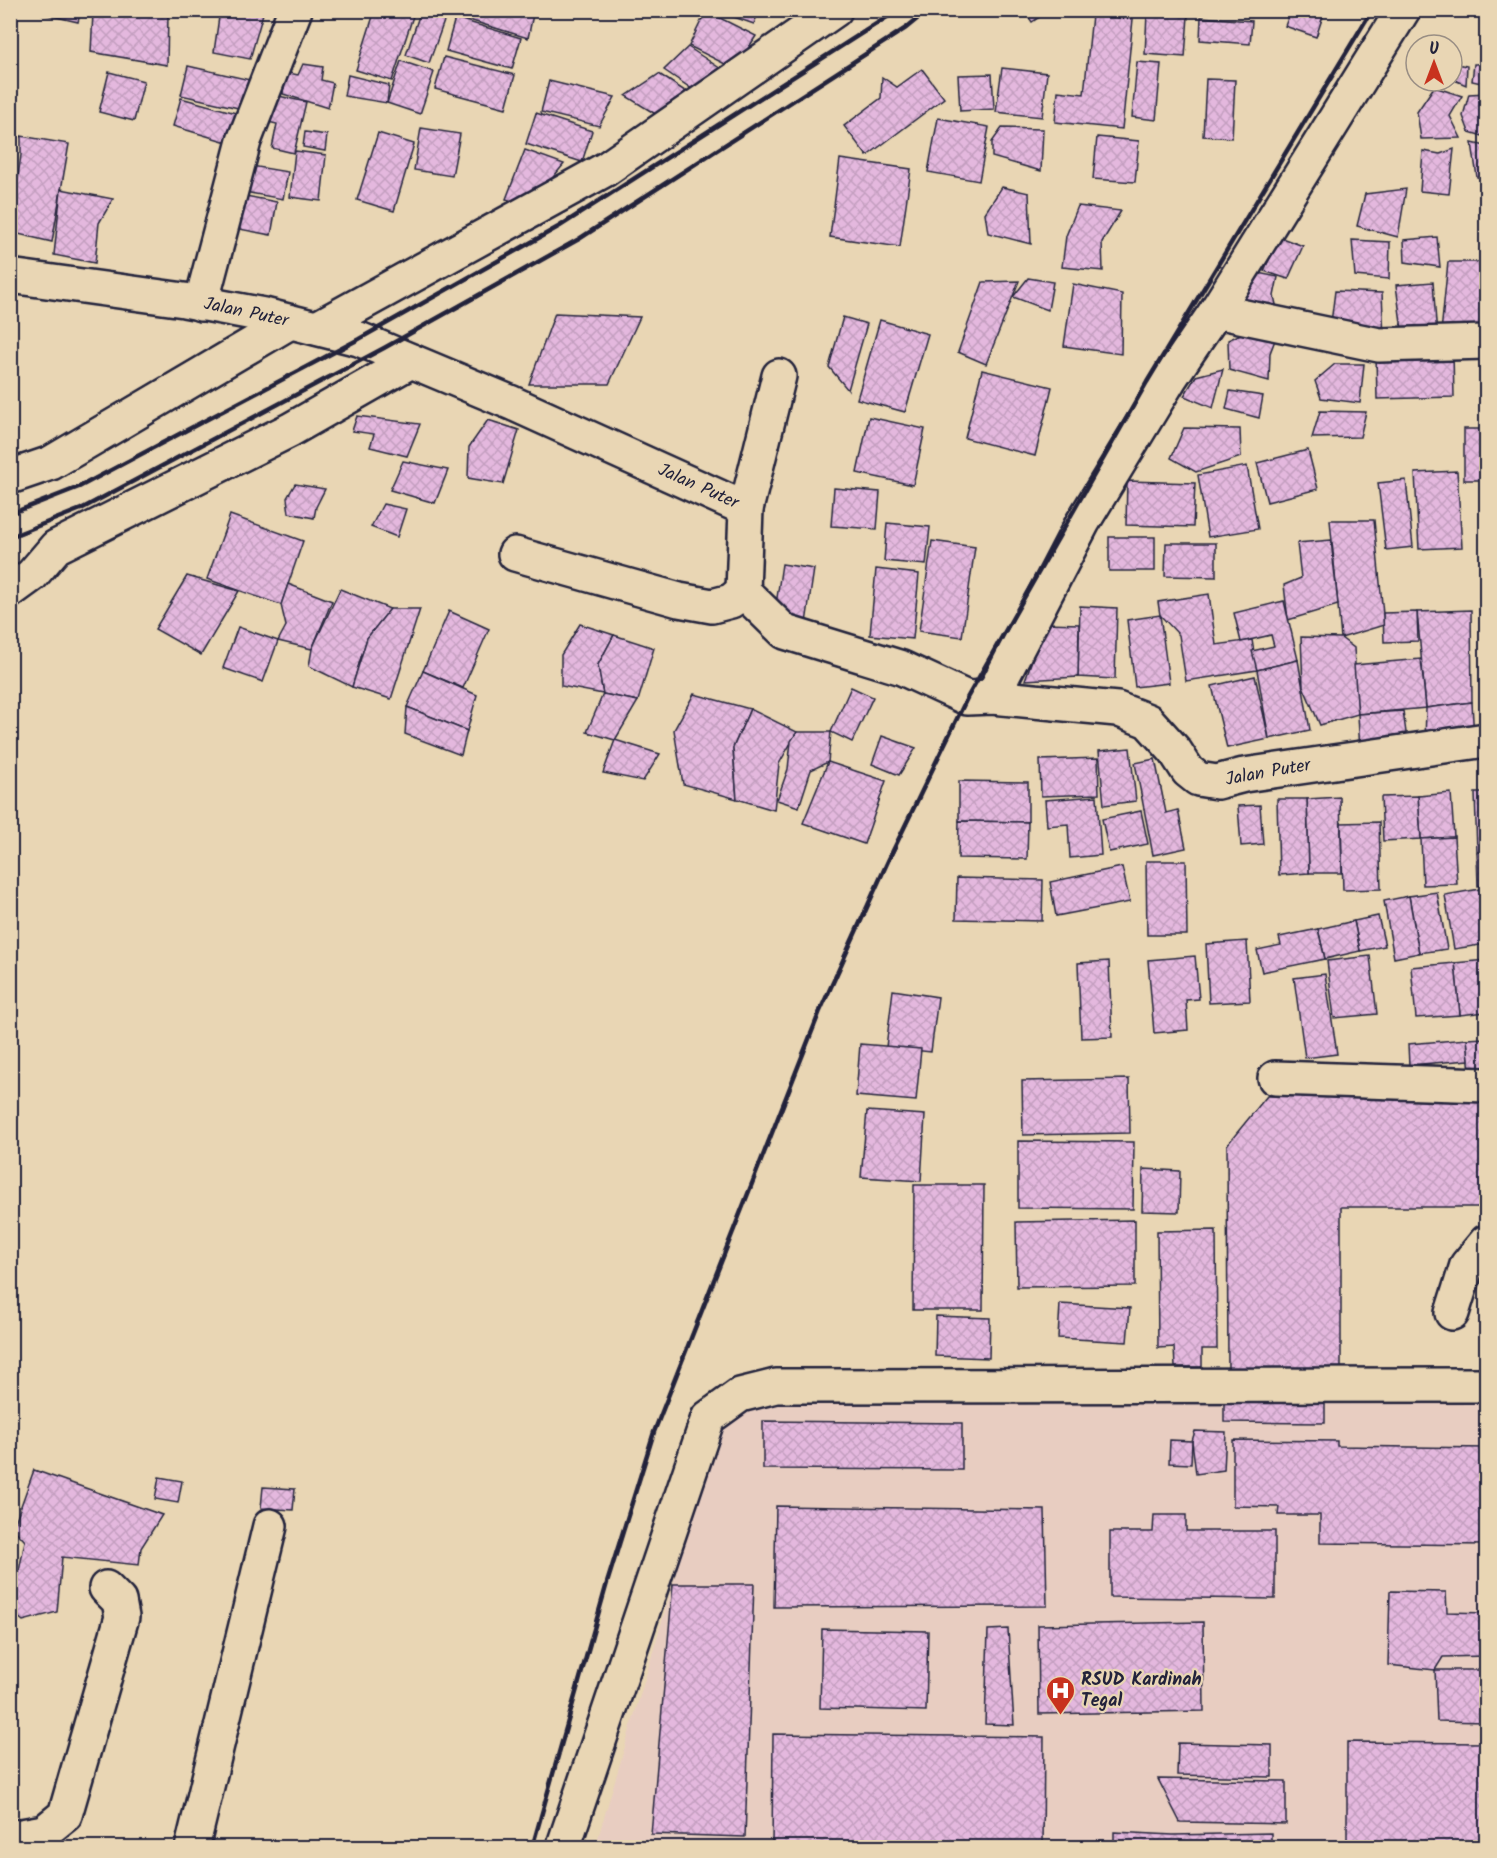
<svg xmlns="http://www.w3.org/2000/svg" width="1497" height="1858" viewBox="0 0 1497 1858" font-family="Kalam,sans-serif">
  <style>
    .built { fill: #e8cdc1 }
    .building { fill: url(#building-cross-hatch); stroke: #22223b; stroke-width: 1.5 }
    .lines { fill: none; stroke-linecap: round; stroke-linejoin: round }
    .minor-casing { stroke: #22223b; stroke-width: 38 }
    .minor { stroke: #e9d6b4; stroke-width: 33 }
    .rail { stroke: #22223b; stroke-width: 4.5 }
    .labels { text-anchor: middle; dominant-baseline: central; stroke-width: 4.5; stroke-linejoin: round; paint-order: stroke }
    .street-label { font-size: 18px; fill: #22223b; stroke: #e9d6b4 }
    .poi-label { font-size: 18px; font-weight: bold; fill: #22223b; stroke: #e9d6b4; text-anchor: start }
  </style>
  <defs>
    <pattern id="building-cross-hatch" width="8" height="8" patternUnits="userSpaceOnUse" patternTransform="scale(1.5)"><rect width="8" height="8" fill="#e4b8de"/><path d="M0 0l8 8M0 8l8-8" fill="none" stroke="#c39ebf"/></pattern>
  </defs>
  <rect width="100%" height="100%" fill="#e9d6b4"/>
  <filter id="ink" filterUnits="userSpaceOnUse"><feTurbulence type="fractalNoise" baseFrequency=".0167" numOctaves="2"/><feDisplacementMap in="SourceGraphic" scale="12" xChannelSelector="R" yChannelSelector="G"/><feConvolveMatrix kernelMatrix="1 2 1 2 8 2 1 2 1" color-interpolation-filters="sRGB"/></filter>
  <g filter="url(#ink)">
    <polygon class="built" points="778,1387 1486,1390 1486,1847 595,1848 673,1584 718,1412"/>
    <g class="building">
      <polygon points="27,10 81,10 78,22"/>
      <polygon points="97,10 159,10 168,15 167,65 91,52 93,13"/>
      <polygon points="220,10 264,10 250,59 214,52"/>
      <polygon points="375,10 415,10 392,81 356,70"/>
      <polygon points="421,10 448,10 429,63 406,55"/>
      <polygon points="458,10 534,10 528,38 456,16"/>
      <polygon points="714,10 759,10 754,24"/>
      <polygon points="1024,10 1050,10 1032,22"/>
      <polygon points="1291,10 1325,10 1316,37 1285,26"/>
      <polygon points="706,11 756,36 735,69 689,46"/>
      <polygon points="1147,14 1188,16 1185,57 1145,54"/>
      <polygon points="1092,15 1133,19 1122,129 1055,122 1058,91 1084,94"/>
      <polygon points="1201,17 1252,21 1250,44 1200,40"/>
      <polygon points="455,18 521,38 512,69 446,51"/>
      <polygon points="688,47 730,75 701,95 664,70"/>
      <polygon points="444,57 515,75 506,108 435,89"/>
      <polygon points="401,61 434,72 420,114 387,103"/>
      <polygon points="1137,62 1161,64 1156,120 1132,117"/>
      <polygon points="1452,63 1467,66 1466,85 1452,79"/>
      <polygon points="303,64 323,67 321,80 333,83 328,108 283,94 284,72 298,75"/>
      <polygon points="1474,64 1486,64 1486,84 1472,81"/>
      <polygon points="188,66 250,80 243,109 181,95"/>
      <polygon points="1002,68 1047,73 1042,117 996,112"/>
      <polygon points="922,69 944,98 867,156 844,126 881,98 882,77 897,87"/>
      <polygon points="109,72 144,81 134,121 99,112"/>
      <polygon points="659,74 694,97 662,118 626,96"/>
      <polygon points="992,74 994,109 960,111 958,75"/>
      <polygon points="348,75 389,85 387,103 344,96"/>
      <polygon points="1206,79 1235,80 1232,138 1203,136"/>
      <polygon points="549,81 615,97 599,126 541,112"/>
      <polygon points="1434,87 1462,96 1450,116 1461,138 1421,139 1417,112"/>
      <polygon points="265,93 306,102 294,153 272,148 277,124 259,120"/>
      <polygon points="1486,93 1486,137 1469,132 1463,116 1469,94"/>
      <polygon points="181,98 236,113 227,142 173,126"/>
      <polygon points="536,113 592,131 582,162 526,144"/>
      <polygon points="938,118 989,127 979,181 928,172"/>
      <polygon points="421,128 460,134 452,176 414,170"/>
      <polygon points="1002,128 1043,129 1041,171 992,157 992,142"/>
      <polygon points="305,132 327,135 325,151 303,147"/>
      <polygon points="378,133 414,144 394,211 357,200"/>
      <polygon points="21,136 69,144 52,242 10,232 21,155"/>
      <polygon points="1097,137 1139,141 1135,182 1093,179"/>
      <polygon points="1472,143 1486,146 1486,178 1477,177"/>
      <polygon points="1454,149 1449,194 1420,191 1423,151 1440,154"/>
      <polygon points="525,150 564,164 529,206 506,199"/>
      <polygon points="295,151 326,155 321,201 290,197"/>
      <polygon points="840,159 911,169 900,247 830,237"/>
      <polygon points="245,165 288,172 283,199 239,191"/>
      <polygon points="1002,187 1029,193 1031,244 988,233 985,213"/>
      <polygon points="61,189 113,199 99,223 95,263 54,255"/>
      <polygon points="1406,189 1398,237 1357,226 1365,194"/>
      <polygon points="235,194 277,202 271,235 229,227"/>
      <polygon points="1078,206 1121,211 1102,242 1103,271 1062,267 1066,236"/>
      <polygon points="1279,237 1303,246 1288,279 1264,271"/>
      <polygon points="1437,237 1440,267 1405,262 1404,240"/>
      <polygon points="1352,240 1390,242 1389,279 1355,276"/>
      <polygon points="1448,262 1486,262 1486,339 1441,332"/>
      <polygon points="1248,271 1278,277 1274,296 1280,322 1240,311"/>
      <polygon points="1028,278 1053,282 1048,310 1013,297"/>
      <polygon points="1019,281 986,364 958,352 983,282"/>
      <polygon points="1433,282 1437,336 1402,330 1396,285"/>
      <polygon points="1073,284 1122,294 1121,354 1064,346"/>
      <polygon points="1335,291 1382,293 1384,339 1330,331"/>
      <polygon points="555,313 640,317 609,384 529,384"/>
      <polygon points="843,317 867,324 848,390 829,367"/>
      <polygon points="880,320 928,334 905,412 857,399"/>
      <polygon points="1243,333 1275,340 1270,353 1269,381 1229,370 1228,340"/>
      <polygon points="1453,354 1454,397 1377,399 1376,356"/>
      <polygon points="1335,364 1364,364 1360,403 1321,398 1315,381"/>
      <polygon points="1223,369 1213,408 1184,396 1196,376"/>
      <polygon points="982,370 1052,387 1035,456 965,438"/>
      <polygon points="1230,391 1263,396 1259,418 1226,409"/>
      <polygon points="1320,411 1366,412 1360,437 1312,438"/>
      <polygon points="357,416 420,424 407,456 370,447 374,434 352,431"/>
      <polygon points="869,417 925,429 913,485 857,473"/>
      <polygon points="488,420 519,430 503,484 468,478 469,447"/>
      <polygon points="1184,428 1240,429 1241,457 1196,472 1171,458"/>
      <rect x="1464" y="429" width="22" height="51"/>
      <polygon points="1308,450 1318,489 1267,502 1257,463"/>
      <polygon points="403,461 448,470 435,503 390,490"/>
      <polygon points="1247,466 1258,529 1208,537 1198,475"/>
      <polygon points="1457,471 1462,547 1419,549 1415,473"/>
      <polygon points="1406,480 1413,547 1386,550 1378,483"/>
      <polygon points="1127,481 1195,483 1193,527 1126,525"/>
      <polygon points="295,484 325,489 316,507 314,518 289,513 287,498"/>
      <polygon points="834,488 880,492 877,529 831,526"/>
      <polygon points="383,504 406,509 397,537 371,527"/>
      <polygon points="230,515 303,541 281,605 207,579"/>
      <polygon points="1330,520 1374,520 1384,625 1341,638"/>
      <polygon points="887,523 930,527 926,565 884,561"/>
      <rect x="1109" y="537" width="46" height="34"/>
      <polygon points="1331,540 1338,605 1288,620 1284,585 1301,578 1297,543"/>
      <polygon points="932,541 975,547 962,637 919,631"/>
      <polygon points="1166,543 1216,543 1216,577 1165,576"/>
      <polygon points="782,564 814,569 806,623 774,618"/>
      <polygon points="876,569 919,574 913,639 870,635"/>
      <polygon points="187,576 239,591 201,655 155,629"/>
      <polygon points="288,584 332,601 312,649 278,641 286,626 281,605"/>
      <polygon points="340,589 390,609 367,638 352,687 309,666 312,649"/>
      <polygon points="1209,594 1216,645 1252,640 1257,670 1186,681 1179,635 1160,615 1158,602"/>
      <polygon points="1284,601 1298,660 1257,670 1252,651 1274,646 1271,635 1241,642 1234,613"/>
      <polygon points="1080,606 1117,608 1115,679 1078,677"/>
      <polygon points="390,609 420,609 391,699 352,687 367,638"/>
      <polygon points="1471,610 1472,702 1426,708 1417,612"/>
      <polygon points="449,611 489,629 463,688 423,671"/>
      <polygon points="1417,612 1418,641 1384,642 1383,613"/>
      <polygon points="1160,615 1169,683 1135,687 1127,620"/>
      <polygon points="1045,623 1079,624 1078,677 1025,680"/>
      <polygon points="580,624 614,635 598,665 603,694 561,686 561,655"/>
      <polygon points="238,627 278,641 263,682 223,668"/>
      <polygon points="614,635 654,648 638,701 603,694 598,665"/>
      <polygon points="1301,637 1341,638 1354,648 1358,714 1320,725 1303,686"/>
      <polygon points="1421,659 1426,708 1358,714 1354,665"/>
      <polygon points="1298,660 1310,730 1269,739 1257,670"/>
      <polygon points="423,671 477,695 467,731 407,707"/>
      <polygon points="1255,676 1269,739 1227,748 1212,686"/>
      <polygon points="851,687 873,697 852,742 831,732"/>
      <rect x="1483" y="688" width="3" height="37"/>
      <polygon points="603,694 638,701 615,740 587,732"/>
      <polygon points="694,694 750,709 733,748 737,799 683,784 674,730"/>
      <polygon points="1472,702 1474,740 1425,743 1426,708"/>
      <polygon points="407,707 467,731 461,755 405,734"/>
      <polygon points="750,709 797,732 779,764 774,810 737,799 733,748"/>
      <polygon points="1403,711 1408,747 1360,753 1358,714"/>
      <polygon points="797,732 831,732 828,762 811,770 799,807 777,800 788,769 791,741"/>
      <polygon points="882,736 916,748 899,775 872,764"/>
      <polygon points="615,740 660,754 643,781 603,773"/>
      <polygon points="1130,748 1136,801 1104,805 1099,751"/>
      <polygon points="1098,758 1099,794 1041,796 1040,760"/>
      <polygon points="1155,759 1166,813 1178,810 1186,848 1153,855 1135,763"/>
      <polygon points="828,762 886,781 864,844 803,823"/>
      <polygon points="959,781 1028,782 1028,822 959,821"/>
      <polygon points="1451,793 1454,837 1421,839 1418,796"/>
      <polygon points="1475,793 1486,793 1486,852 1477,852"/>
      <polygon points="1097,796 1101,855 1070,858 1068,824 1047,826 1045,800"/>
      <polygon points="1418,796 1421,839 1383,841 1381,797"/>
      <polygon points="1340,797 1342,873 1309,873 1307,799"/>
      <polygon points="1277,799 1307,799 1309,873 1279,875"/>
      <polygon points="1260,805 1263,844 1241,846 1238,806"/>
      <polygon points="1141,811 1148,844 1109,852 1102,819"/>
      <polygon points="959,821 1028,822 1027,859 958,858"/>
      <polygon points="1379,822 1381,889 1343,890 1341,823"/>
      <polygon points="1454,837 1457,884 1423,885 1421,839"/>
      <polygon points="1477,852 1486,852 1486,886 1478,886"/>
      <polygon points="1146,861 1186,861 1187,935 1147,935"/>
      <polygon points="1122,867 1130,902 1056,916 1050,882"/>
      <polygon points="957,878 1043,880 1042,921 956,919"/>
      <polygon points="1486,888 1486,944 1454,949 1445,895"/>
      <polygon points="1437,892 1447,949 1419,953 1409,896"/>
      <polygon points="1409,896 1419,953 1394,958 1384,901"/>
      <polygon points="1378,916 1385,946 1360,951 1354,921"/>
      <polygon points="1354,921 1360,951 1325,959 1318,929"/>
      <polygon points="1318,929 1325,959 1262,972 1257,950 1281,945 1279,937"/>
      <polygon points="1247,941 1250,1001 1209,1003 1206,944"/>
      <polygon points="1195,956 1199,999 1186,1000 1188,1030 1154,1033 1148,960"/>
      <polygon points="1370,956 1377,1014 1334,1018 1327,961"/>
      <polygon points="1486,960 1486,1012 1460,1015 1455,963"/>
      <polygon points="1109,961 1112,1037 1081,1038 1078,963"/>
      <polygon points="1455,963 1460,1015 1416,1018 1411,967"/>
      <polygon points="1325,974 1337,1054 1305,1058 1294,978"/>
      <polygon points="893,990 938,997 931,1052 886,1047"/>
      <polygon points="1486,1038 1486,1072 1470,1073 1467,1039"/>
      <polygon points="1467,1039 1469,1060 1409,1065 1408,1044"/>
      <polygon points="860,1044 921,1049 916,1101 856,1096"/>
      <polygon points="1129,1079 1130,1133 1023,1135 1022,1081"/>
      <polygon points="1486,1095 1486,1207 1341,1207 1341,1373 1228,1373 1227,1145 1267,1096"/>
      <polygon points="867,1111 925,1115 921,1181 861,1177"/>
      <polygon points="1018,1141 1134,1142 1133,1209 1018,1208"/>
      <polygon points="1143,1169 1180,1171 1179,1212 1142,1211"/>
      <polygon points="914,1185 984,1185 983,1310 913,1310"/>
      <polygon points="1135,1220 1135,1286 1017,1287 1016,1222"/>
      <polygon points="1216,1230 1217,1349 1202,1349 1202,1367 1175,1367 1174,1347 1158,1348 1157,1231"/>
      <polygon points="1060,1304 1130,1308 1127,1342 1058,1338"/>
      <polygon points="936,1316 990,1318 989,1358 935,1356"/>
      <polygon points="1325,1386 1325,1423 1224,1422 1224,1390"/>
      <polygon points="763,1421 962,1423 962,1470 763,1469"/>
      <polygon points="1195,1431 1226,1432 1224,1470 1196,1474 1192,1441"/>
      <polygon points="1170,1440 1192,1441 1191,1464 1169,1463"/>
      <polygon points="1233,1440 1337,1441 1337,1446 1486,1448 1486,1545 1320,1543 1320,1515 1278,1515 1279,1507 1233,1506"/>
      <polygon points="34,1470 162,1515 141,1548 139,1565 62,1557 57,1612 23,1621 11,1611 25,1541 13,1528"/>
      <polygon points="159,1477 182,1481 178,1503 155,1499"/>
      <polygon points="263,1487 295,1489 293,1510 261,1508"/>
      <polygon points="776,1506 1045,1510 1047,1606 774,1607"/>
      <polygon points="1154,1515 1186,1515 1186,1531 1275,1531 1275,1599 1110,1597 1110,1532 1153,1532"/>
      <polygon points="673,1584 754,1584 745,1837 651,1834"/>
      <polygon points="1390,1591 1446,1592 1447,1612 1486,1613 1486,1656 1443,1657 1435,1670 1388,1665"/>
      <polygon points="1203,1622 1204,1711 1039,1714 1038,1625"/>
      <polygon points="822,1629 928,1631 926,1711 820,1708"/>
      <polygon points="1008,1629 1014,1725 985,1724 988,1630"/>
      <polygon points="1435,1670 1486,1670 1486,1722 1437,1721"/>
      <polygon points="773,1734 1044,1737 1043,1848 772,1848"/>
      <polygon points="1347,1742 1486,1743 1486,1846 1347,1846"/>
      <polygon points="1178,1743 1272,1745 1272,1777 1177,1775"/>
      <polygon points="1158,1779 1286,1781 1286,1824 1180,1822"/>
      <polygon points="1114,1832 1173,1835 1271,1833 1271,1848 1114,1848"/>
    </g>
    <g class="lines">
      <defs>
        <g id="minor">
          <polyline points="10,276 184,300 264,315 359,339 512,403 746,509 743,591 785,632 902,668 967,698 992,697 1117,709 1148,721 1175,751 1188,771 1198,779 1217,782 1244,775 1486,740"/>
          <polyline points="201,304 244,141 295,10"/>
          <polyline points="1216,311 1379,345 1486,342"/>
          <polyline points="317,328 606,169 835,10"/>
          <polyline points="10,477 51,463 290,322"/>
          <polyline points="746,509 779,376"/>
          <polyline points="515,554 679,600 712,606 731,601 743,591"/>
          <polyline points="10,591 32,575 56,547 290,430 411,361"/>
          <polyline points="992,697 1083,522 1171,377 1216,311 1403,10"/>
          <polyline points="1275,1078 1486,1085"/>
          <polyline points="1452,1313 1467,1265 1486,1242"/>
          <polyline points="10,1838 44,1832 65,1815 122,1617 119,1601 106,1588"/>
          <polyline points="192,1848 270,1526"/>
          <polyline points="563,1848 708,1418 740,1395 776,1386 1486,1385"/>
        </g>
      </defs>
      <use href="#minor" class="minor-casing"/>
      <use href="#minor" class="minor"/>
      <g class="rail">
        <polyline points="10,514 79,487 359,339 560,226 898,10"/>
        <polyline points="10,537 81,509 384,348 579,239 906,28 928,10"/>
        <polyline points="532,1848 607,1583 654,1432 820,1011 888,861 967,698 1147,382 1372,10"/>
      </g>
    </g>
  </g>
  <defs>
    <symbol id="hospital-pin" viewBox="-11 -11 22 30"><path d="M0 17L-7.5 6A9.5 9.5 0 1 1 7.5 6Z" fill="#c8321e" stroke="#e9d6b4"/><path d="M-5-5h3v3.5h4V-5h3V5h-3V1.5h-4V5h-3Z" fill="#fff"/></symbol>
  </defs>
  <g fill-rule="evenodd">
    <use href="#hospital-pin" x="1044" y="1674" width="33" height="45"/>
  </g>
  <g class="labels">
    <g class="street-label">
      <text transform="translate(246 313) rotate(12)">Jalan Puter</text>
      <text transform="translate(698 487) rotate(24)">Jalan Puter</text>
      <text transform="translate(1268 773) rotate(-10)">Jalan Puter</text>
    </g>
    <g class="poi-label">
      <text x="1081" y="1680">RSUD Kardinah<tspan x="1081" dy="21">Tegal</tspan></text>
    </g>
  </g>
  <rect width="1497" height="1858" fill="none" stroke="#e9d6b4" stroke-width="36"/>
  <rect x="18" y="18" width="1461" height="1822" fill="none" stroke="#22223b" stroke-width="2" filter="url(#ink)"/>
  <g transform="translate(1434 63)"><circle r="28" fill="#e9d6b4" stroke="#998e84" stroke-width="1.5"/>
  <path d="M0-4.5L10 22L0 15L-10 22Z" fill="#c8321e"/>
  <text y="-9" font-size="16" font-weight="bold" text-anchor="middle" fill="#22223b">U</text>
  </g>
</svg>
